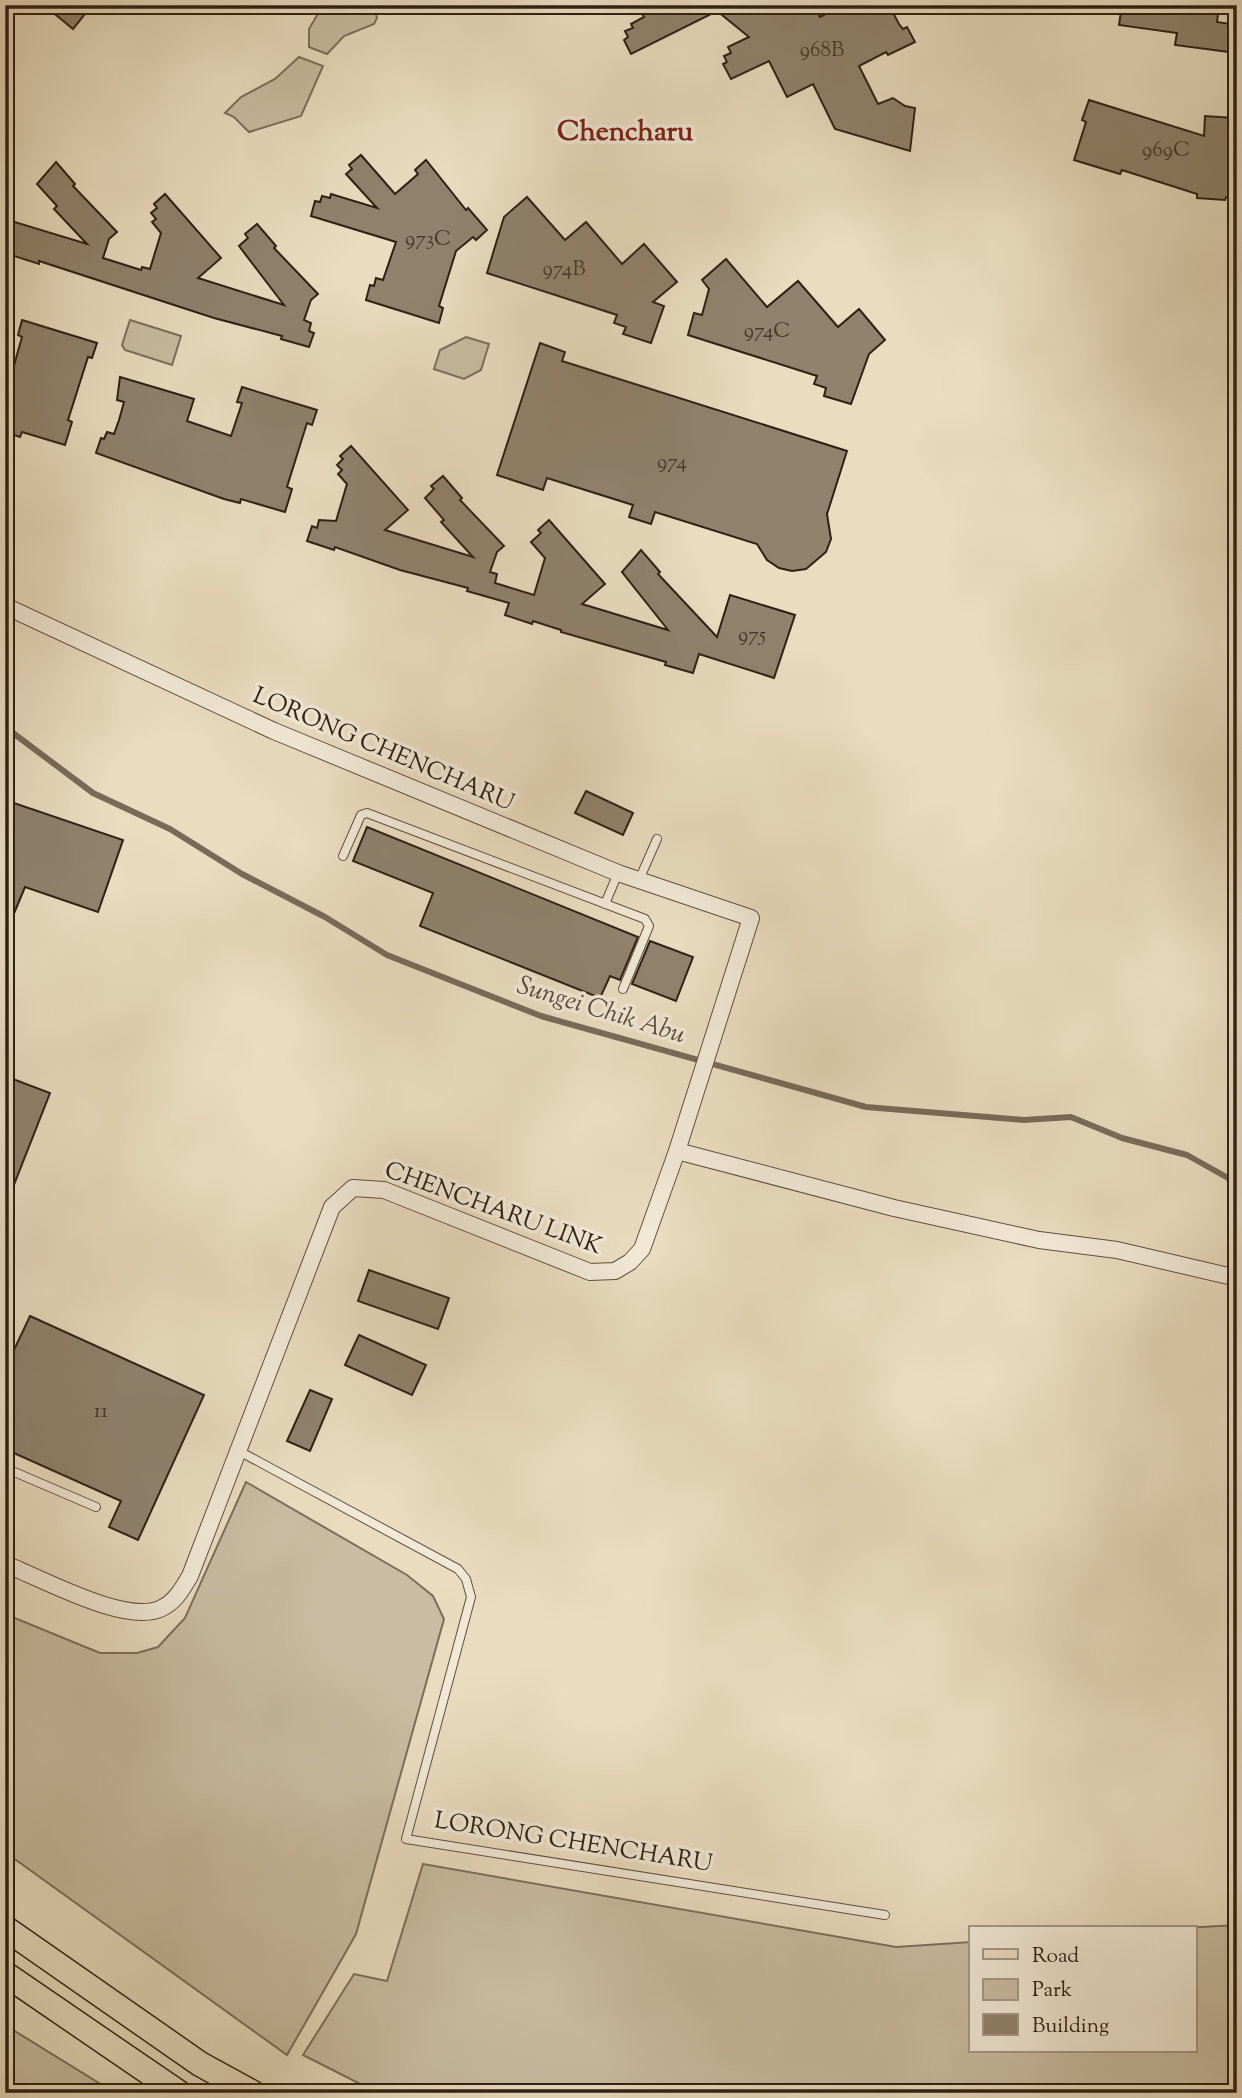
<svg xmlns="http://www.w3.org/2000/svg" width="1242" height="2098" viewBox="0 0 1242 2098" font-family="'Sorts Mill Goudy',serif">
  <style>
    .green { fill: #c9bca2; stroke: #7c6e5b; stroke-width: 2 }
    .lines { fill: none; stroke-linecap: round; stroke-linejoin: round }
    .stream { stroke: #796a58; stroke-width: 6 }
    .building { fill: #90826d; stroke: #2f2014; stroke-width: 2 }
    .lane-casing { stroke: #5e4f3f; stroke-width: 10 }
    .street-casing { stroke: #5e4f3f; stroke-width: 18 }
    .primary-casing { stroke: #2f2014; stroke-width: 27 }
    .lane { stroke: #f1e8d5; stroke-width: 8 }
    .street { stroke: #f1e8d5; stroke-width: 16 }
    .primary { stroke: #e9dcbf; stroke-width: 24 }
    .labels { text-anchor: middle; dominant-baseline: central; stroke-width: 7; stroke-linejoin: round; paint-order: stroke }
    .number-label { font-size: 21px; fill: #47382a }
    .street-label { font-size: 24px; fill: #2f2014; stroke: #f1e8d5 }
    .water-label { font-size: 26px; font-style: italic; fill: #5a4b3c; stroke: #f1e8d5 }
    .quarter-label { font-size: 28px; font-weight: bold; fill: #7a1f14; stroke: #f1e8d5 }
  </style>
  <rect width="100%" height="100%" fill="#e9dcbf"/>
  <filter id="stains"><feTurbulence type="fractalNoise" baseFrequency=".00286" numOctaves="4"/><feColorMatrix values="0 0 0 0 .2 0 0 0 0 .09 0 0 0 0 .02 0 0 0 .5 -.17"/></filter>
  <radialGradient id="worn" r=".72"><stop offset=".6" stop-color="#630" stop-opacity="0"/><stop offset="1" stop-color="#630" stop-opacity=".3"/></radialGradient>
  <g class="green">
    <polygon points="323,5 373,5 377,18 374,24 344,36 327,54 309,47 309,29"/>
    <polygon points="299,57 323,66 301,116 249,132 234,117 225,113 241,97 275,79"/>
    <polygon points="130,320 181,336 172,365 125,350 122,345"/>
    <polygon points="466,337 489,344 481,370 464,379 434,369 440,350"/>
    <polygon points="246,1482 407,1575 433,1596 444,1619 356,1934 287,2055 5,1852 5,1614 100,1653 137,1653 158,1647 185,1618"/>
    <polygon points="423,1864 896,1947 971,1942 971,2051 1195,2051 1195,1928 1183,1928 1237,1925 1237,2093 378,2093 303,2055 354,1974 387,1981"/>
    <polygon points="5,2025 115,2093 5,2093"/>
  </g>
  <g class="lines">
    <polyline class="stream" points="5,727 93,793 170,829 242,874 325,917 387,955 541,1016 866,1107 1024,1120 1071,1117 1122,1138 1187,1155 1237,1183"/>
  </g>
  <g class="building">
    <polygon points="44,5 92,5 73,29"/>
    <polygon points="649,5 814,5 820,17 844,5 889,5 899,24 903,29 907,27 915,42 888,55 886,52 859,66 878,104 893,98 905,106 915,108 910,151 835,129 813,84 787,97 769,61 731,79 723,64 727,62 724,56 731,53 728,47 749,37 717,11 631,54 624,40 628,37 625,31 633,28 631,24 644,17 640,10"/>
    <polygon points="1122,5 1166,5 1218,14 1217,22 1237,25 1237,53 1175,45 1177,33 1119,25"/>
    <polygon points="1089,100 1204,136 1205,116 1234,118 1237,121 1237,198 1226,197 1225,200 1197,198 1197,194 1122,170 1120,174 1074,160 1086,122 1082,120"/>
    <polygon points="361,155 395,194 418,174 415,170 426,160 466,210 468,208 487,230 476,240 473,237 456,251 439,306 443,308 439,323 366,300 370,285 374,286 376,278 383,280 396,242 311,216 315,201 320,202 322,196 330,198 331,194 377,208 346,174 352,169 349,165"/>
    <polygon points="56,162 75,184 73,186 117,232 109,239 103,258 141,270 142,267 150,269 161,233 152,222 156,219 151,213 157,208 154,204 165,194 221,258 198,278 284,305 239,246 248,238 245,234 257,224 276,246 274,248 318,294 311,300 304,320 311,323 309,331 314,333 309,347 281,339 282,336 214,318 39,261 39,264 5,253 5,219 87,244 54,209 57,206 37,184"/>
    <polygon points="527,197 565,240 586,222 622,264 644,244 677,282 653,302 664,306 651,343 623,334 626,327 614,323 617,315 487,273 504,217"/>
    <polygon points="726,259 767,307 798,281 838,327 859,309 885,340 869,354 851,404 824,396 826,388 814,384 817,376 688,335 694,313 702,315 709,289 702,280"/>
    <polygon points="22,320 97,343 92,358 88,357 68,420 72,422 65,445 22,432 20,437 5,432 5,366 13,369 22,337 18,335"/>
    <polygon points="540,343 565,352 562,361 847,451 827,514 831,539 826,552 806,569 792,571 779,568 767,560 757,544 655,512 651,524 629,517 633,505 547,478 543,490 497,475"/>
    <polygon points="120,377 194,399 187,421 231,436 242,403 237,402 242,387 317,410 312,425 307,423 301,442 287,487 292,489 285,512 241,499 240,503 224,499 96,453 101,438 104,439 107,432 114,434 119,420 124,402 117,400"/>
    <polygon points="351,446 408,510 385,530 473,557 441,522 444,520 425,498 434,489 431,486 443,476 462,498 460,500 504,546 497,552 490,572 497,574 495,583 534,595 545,558 531,542 541,533 538,530 549,520 605,584 582,604 668,630 622,572 641,550 660,572 658,574 717,637 730,595 795,615 774,678 699,654 693,673 665,665 666,662 561,632 561,630 533,621 532,624 505,615 509,603 467,591 468,588 400,570 335,547 334,550 307,541 312,526 317,528 319,520 336,521 347,484 338,474 342,470 337,465 343,459 340,456"/>
    <polygon points="586,791 633,813 623,835 575,813"/>
    <polygon points="5,800 123,840 98,912 25,887 5,935"/>
    <polygon points="367,827 638,937 620,980 610,976 600,998 420,926 433,893 353,861"/>
    <polygon points="650,941 693,957 676,1001 632,984"/>
    <polygon points="5,1076 50,1093 6,1205 5,1205"/>
    <polygon points="369,1270 449,1298 438,1329 358,1301"/>
    <polygon points="30,1316 204,1395 138,1540 109,1527 121,1501 5,1449 5,1369"/>
    <polygon points="359,1335 426,1365 412,1395 345,1365"/>
    <polygon points="310,1390 332,1399 310,1451 287,1441"/>
  </g>
  <g class="lines">
    <defs>
      <g id="lane">
        <polyline points="343,856 361,815 367,813 645,919 649,926 623,989"/>
        <polyline points="639,880 657,839"/>
        <polyline points="605,904 618,873"/>
        <polyline points="237,1450 458,1569 466,1579 471,1597 406,1839 885,1915"/>
        <polyline points="5,1468 96,1507"/>
      </g>
      <g id="street">
        <path d="M5 606 274 731 618 873 751 918 677 1151 642 1249 630 1262 615 1271 590 1272 384 1190 353 1188 332 1207 190 1576C182 1589 176 1601 162 1608 127 1626 41 1578 5 1564"/>
        <polyline points="677,1151 894,1208 1039,1240 1117,1250 1237,1278"/>
      </g>
      <g id="primary">
        <polyline points="5,1928 200,2064 253,2093"/>
        <polyline points="5,1974 179,2093"/>
      </g>
    </defs>
    <use href="#lane" class="lane-casing"/>
    <use href="#street" class="street-casing"/>
    <use href="#primary" class="primary-casing"/>
    <use href="#lane" class="lane"/>
    <use href="#street" class="street"/>
    <use href="#primary" class="primary"/>
  </g>
  <g class="labels">
    <g class="number-label">
      <text x="822" y="51">968B</text>
      <text x="1166" y="151">969C</text>
      <text x="428" y="240">973C</text>
      <text x="564" y="270">974B</text>
      <text x="767" y="332">974C</text>
      <text x="672" y="463">974</text>
      <text x="752" y="636">975</text>
      <text x="101" y="1412">11</text>
    </g>
    <g class="street-label">
      <text transform="translate(383 750) rotate(23)">LORONG CHENCHARU</text>
      <text transform="translate(493 1209) rotate(20)">CHENCHARU LINK</text>
      <text transform="translate(573 1843) rotate(9)">LORONG CHENCHARU</text>
    </g>
    <g class="water-label">
      <text transform="translate(601 1011) rotate(17)">Sungei Chik Abu</text>
    </g>
    <g class="quarter-label">
      <text x="625" y="133">Chencharu</text>
    </g>
  </g>
  <rect width="1242" height="2098" fill="none" stroke="#e9dcbf" stroke-width="28"/>
  <rect x="7" y="7" width="1228" height="2084" fill="none" stroke="#2f2014" stroke-width="3.5"/>
  <rect x="14" y="14" width="1214" height="2070" fill="none" stroke="#2f2014" stroke-width="2"/>
  <rect x="969" y="1926" width="228" height="126" fill="#f1e8d5" stroke="#a39888" stroke-width="2"/>
  <rect x="983" y="1949" width="35" height="10" fill="#e9dcbf" stroke="#a39888" stroke-width="2"/>
  <text x="1032" y="1962" font-size="21" fill="#2f2014">Road</text>
  <rect x="983" y="1979" width="35" height="21" fill="#c9bca2" stroke="#a39888" stroke-width="2"/>
  <text x="1032" y="1996" font-size="21" fill="#2f2014">Park</text>
  <rect x="983" y="2014" width="35" height="21" fill="#90826d" stroke="#a39888" stroke-width="2"/>
  <text x="1032" y="2032" font-size="21" fill="#2f2014">Building</text>
  <rect width="100%" height="100%" filter="url(#stains)"/>
  <rect width="100%" height="100%" fill="url(#worn)"/>
</svg>
